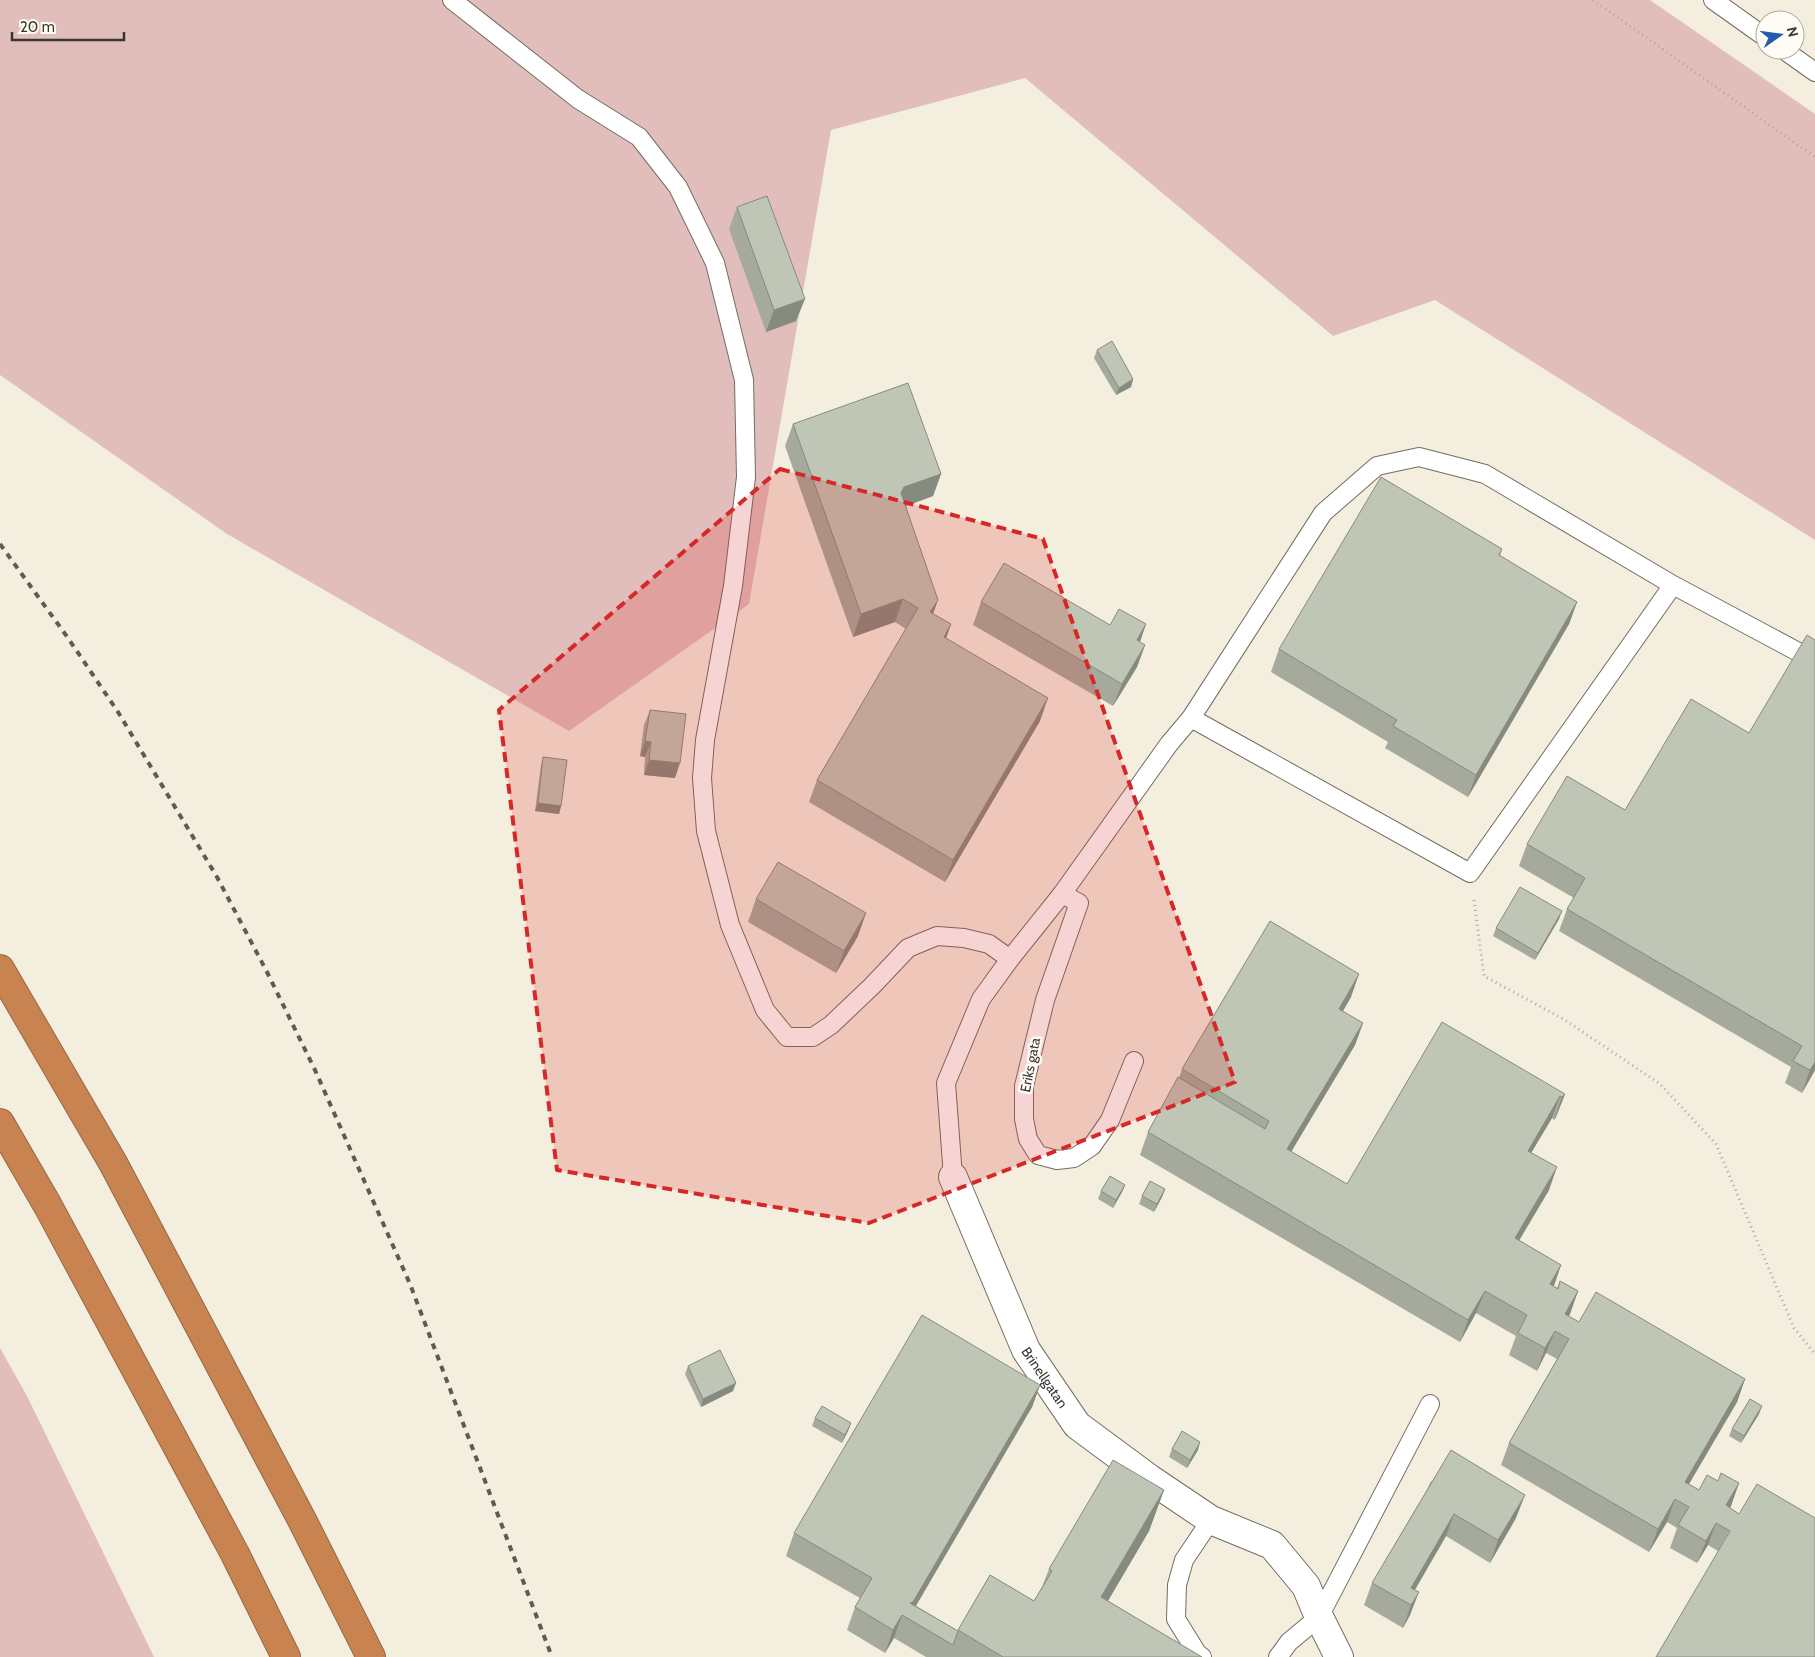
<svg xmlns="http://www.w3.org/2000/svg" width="1815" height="1657" viewBox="0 0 1815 1657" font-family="Cabin,sans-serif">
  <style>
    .green { fill: #e1bebc }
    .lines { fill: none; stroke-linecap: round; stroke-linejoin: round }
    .lane-casing { stroke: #736e60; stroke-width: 20 }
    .street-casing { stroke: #736e60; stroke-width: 30 }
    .highway-casing { stroke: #966845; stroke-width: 30 }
    .path { stroke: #aca89c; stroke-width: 3; stroke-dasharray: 1 4; stroke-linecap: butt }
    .lane { stroke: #fff; stroke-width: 18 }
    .street { stroke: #fff; stroke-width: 28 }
    .highway { stroke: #c88350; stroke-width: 28 }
    .rail { stroke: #5e5b53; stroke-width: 4; stroke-dasharray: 6 6; stroke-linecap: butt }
    .wall { fill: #a5aa9d }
    .shaded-wall { fill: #868b7f }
    .building { fill: #c0c6b6; stroke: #868b7f }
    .marked { fill: #d62828; fill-opacity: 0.2; stroke: #d62828; stroke-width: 4; stroke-dasharray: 10 6; stroke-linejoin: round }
    .labels { text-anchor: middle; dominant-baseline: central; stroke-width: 5; stroke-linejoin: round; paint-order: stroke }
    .street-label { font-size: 14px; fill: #393731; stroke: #fefcf5 }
  </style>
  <rect width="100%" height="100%" fill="#f4eedf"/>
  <g class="green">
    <polygon points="0,0 1650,0 1815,114 1815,540 1435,300 1333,336 1025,78 831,130 749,604 569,731 227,534 0,375"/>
    <polygon points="0,1348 27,1396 154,1657 0,1657"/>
  </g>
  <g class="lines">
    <defs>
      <g id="lane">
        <polyline points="452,0 578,99 639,137 678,187 715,263 744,380 746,477 733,586 705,740 702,778 706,831 730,925 765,1010 787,1037 813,1037 831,1025 872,986 908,948 937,936 964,938 989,944 1010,959"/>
        <polyline points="1713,0 1765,37"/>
        <polyline points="1784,50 1815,72"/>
        <polyline points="1673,585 1470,873 1191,718 1323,513 1377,466 1419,457 1485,474 1673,585 1815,661"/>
        <polyline points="1062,894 1079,903 1045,1000 1024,1086 1024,1119 1028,1139 1038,1155 1057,1160 1074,1158 1092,1146 1110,1120 1134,1061"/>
        <polyline points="953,1177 946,1083 981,999 1010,959 1062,894 1169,744 1191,718"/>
        <polyline points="1202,1657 1197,1653 1176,1619 1177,1585 1184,1560 1211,1520"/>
        <polyline points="1278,1657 1289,1642 1319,1617 1430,1404"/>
      </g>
      <g id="street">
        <path id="s1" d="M953 1177 1026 1350 1077 1425 1150 1479 1211 1520 1272 1545 1306 1586 1319 1617 1339 1657"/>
      </g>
      <g id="highway">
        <polyline points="0,969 113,1163 302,1520 371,1657"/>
        <polyline points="0,1123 48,1206 235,1554 286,1657"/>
      </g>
    </defs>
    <use href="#lane" class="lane-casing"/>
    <use href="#street" class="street-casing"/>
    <use href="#highway" class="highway-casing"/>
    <g class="path">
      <polyline points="1593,0 1815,157"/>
      <polyline points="1474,900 1484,976 1565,1020 1660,1084 1716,1144 1794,1328 1815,1354"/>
    </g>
    <use href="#lane" class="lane"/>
    <use href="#street" class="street"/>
    <use href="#highway" class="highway"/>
    <polyline class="rail" points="0,544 68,638 118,712 217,877 267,972 315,1070 410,1284 552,1657"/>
  </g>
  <g class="wall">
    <polygon points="737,207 796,321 766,332 729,229"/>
    <polygon points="1097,350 1133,379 1131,387 1116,395 1094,358"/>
    <polygon points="793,424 941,474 933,496 905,506 933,614 951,624 946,638 1040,721 945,882 809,802 817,780 906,629 895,622 853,637 785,446"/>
    <polygon points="1502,549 1500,556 1577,602 1569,624 1468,797 1385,748 1388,742 1271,672 1279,649"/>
    <polygon points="981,602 1110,625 1146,624 1140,642 1145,645 1137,667 1113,706 973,625"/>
    <polygon points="1815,640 1815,1070 1802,1093 1785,1083 1791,1067 1559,931 1567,909 1574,898 1519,866 1527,844 1625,810 1749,733"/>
    <polygon points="650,710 675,778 644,775 645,757 640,756 644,725"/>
    <polygon points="543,757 561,806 559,814 535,811 541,765"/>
    <polygon points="756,899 858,936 836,973 748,922"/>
    <polygon points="1559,919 1535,960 1493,936 1496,928"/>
    <polygon points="1351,997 1343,1011 1363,1023 1355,1045 1291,1152 1347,1184 1565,1094 1556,1117 1554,1120 1552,1118 1531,1153 1549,1190 1519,1240 1561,1265 1554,1286 1557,1288 1560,1281 1578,1291 1569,1316 1579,1322 1745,1379 1737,1402 1689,1484 1699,1490 1718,1481 1739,1483 1730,1508 1739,1514 1718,1551 1708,1545 1697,1563 1670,1548 1677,1528 1667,1522 1649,1552 1501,1465 1509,1443 1557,1359 1546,1353 1537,1371 1509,1355 1516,1336 1476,1313 1460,1342 1140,1155 1148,1132 1179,1078 1182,1069"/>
    <polygon points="1125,1185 1122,1192 1113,1208 1098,1199 1101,1191"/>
    <polygon points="1165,1189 1162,1197 1154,1212 1139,1204 1142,1196"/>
    <polygon points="688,1366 733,1391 701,1407 685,1374"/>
    <polygon points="1040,1385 1032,1407 916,1606 958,1631 990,1575 1034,1601 1042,1587 1049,1569 1164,1490 1149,1531 1108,1601 1202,1657 926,1657 894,1638 885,1653 847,1630 855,1607 860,1598 786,1556 794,1533"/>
    <polygon points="1759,1414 1741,1443 1729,1436 1732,1429"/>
    <polygon points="815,1418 851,1423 848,1431 842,1443 812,1426"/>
    <polygon points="1172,1449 1198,1450 1187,1468 1169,1457"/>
    <polygon points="1431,1481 1516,1518 1490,1563 1446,1536 1415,1590 1410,1615 1403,1628 1364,1605 1372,1583 1428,1488"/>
  </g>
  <g class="shaded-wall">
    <polygon points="805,299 796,321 766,332 774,310"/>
    <polygon points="1133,379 1131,387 1116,395 1119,388"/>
    <polygon points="941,474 933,496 896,510 901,493 904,487"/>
    <polygon points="903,599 895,622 853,637 861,614"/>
    <polygon points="938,600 930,623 930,612"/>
    <polygon points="1577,602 1569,624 1468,797 1476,775"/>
    <polygon points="951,624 943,647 944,637"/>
    <polygon points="1146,624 1138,647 1137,640"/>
    <polygon points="1145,645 1137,667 1113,706 1122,684"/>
    <polygon points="1048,698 1040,721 945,882 953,860"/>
    <polygon points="645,741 651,742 645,757 640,756"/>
    <polygon points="649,760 680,763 675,778 644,775"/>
    <polygon points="538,803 561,806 559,814 535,811"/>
    <polygon points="1562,911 1559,919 1535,960 1538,953"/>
    <polygon points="866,913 858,936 836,973 844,951"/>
    <polygon points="1359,974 1351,997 1331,1031 1339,1009"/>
    <polygon points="1363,1023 1355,1045 1279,1172 1287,1149"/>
    <polygon points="1815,1062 1815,1070 1802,1093 1810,1070"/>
    <polygon points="1565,1094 1556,1117 1554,1120 1562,1097"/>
    <polygon points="1560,1096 1552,1118 1519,1173 1528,1151"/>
    <polygon points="1557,1167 1549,1190 1507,1261 1515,1238"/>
    <polygon points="1125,1185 1122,1192 1113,1208 1116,1200"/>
    <polygon points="1165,1189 1162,1197 1154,1212 1157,1204"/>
    <polygon points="1561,1265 1553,1288 1550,1284"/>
    <polygon points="1485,1291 1476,1313 1460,1342 1468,1320"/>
    <polygon points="1578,1291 1570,1314 1559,1333 1565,1314"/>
    <polygon points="1555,1331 1546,1353 1537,1371 1545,1348"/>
    <polygon points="1745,1379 1737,1402 1679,1501 1685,1482"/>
    <polygon points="736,1383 733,1391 701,1407 703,1399"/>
    <polygon points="1040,1385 1032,1407 908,1619 910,1603"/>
    <polygon points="1762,1406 1759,1414 1741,1443 1744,1436"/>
    <polygon points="851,1423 848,1431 842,1443 845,1435"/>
    <polygon points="1200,1442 1198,1450 1187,1468 1190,1460"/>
    <polygon points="1739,1483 1731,1506 1719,1525 1726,1505"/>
    <polygon points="1164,1490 1149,1531 1086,1638 1101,1597"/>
    <polygon points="1525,1495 1516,1518 1490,1563 1498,1540"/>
    <polygon points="1675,1499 1667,1522 1649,1552 1658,1529"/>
    <polygon points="1454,1514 1446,1536 1407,1603 1411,1588"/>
    <polygon points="1716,1523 1708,1545 1697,1563 1706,1541"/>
    <polygon points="1419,1592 1410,1615 1403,1628 1411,1605"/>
    <polygon points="902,1615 894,1638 885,1653 893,1630"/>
  </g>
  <g class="building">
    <polygon points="767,196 805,299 774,310 737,207"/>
    <polygon points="1112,341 1133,379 1119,388 1097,350"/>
    <polygon points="908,383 941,474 904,487 901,493 938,600 930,612 951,624 944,637 1048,698 953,860 817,780 918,608 903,599 861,614 793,424"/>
    <polygon points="1381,477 1502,549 1499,555 1577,602 1476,775 1393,726 1397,720 1279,649"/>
    <polygon points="1004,563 1110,625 1119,609 1146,624 1137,640 1145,645 1122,684 981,602"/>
    <polygon points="1807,635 1815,640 1815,1062 1810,1070 1793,1061 1802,1046 1567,909 1585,878 1527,844 1567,776 1625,810 1691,699 1749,733"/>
    <polygon points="650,710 686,714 680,763 649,760 651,742 645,741"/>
    <polygon points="543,757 567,760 561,806 538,803"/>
    <polygon points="778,862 866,913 844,951 756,899"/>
    <polygon points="1520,887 1562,911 1538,953 1496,928"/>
    <polygon points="1270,921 1359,974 1339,1009 1363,1023 1287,1149 1347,1184 1442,1022 1565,1094 1562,1097 1560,1096 1528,1151 1557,1167 1515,1238 1561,1265 1550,1284 1558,1289 1560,1281 1578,1291 1565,1314 1579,1322 1596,1292 1745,1379 1685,1482 1699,1490 1707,1475 1718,1481 1721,1473 1739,1483 1726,1505 1739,1514 1757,1484 1815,1518 1815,1657 1656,1657 1730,1531 1716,1523 1706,1541 1678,1525 1689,1507 1675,1499 1658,1529 1509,1443 1569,1339 1555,1331 1545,1348 1518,1333 1527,1315 1485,1291 1468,1320 1148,1132 1178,1077 1265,1129 1269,1121 1182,1069"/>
    <polygon points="1110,1176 1125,1185 1116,1200 1101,1191"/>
    <polygon points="1150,1181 1165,1189 1157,1204 1142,1196"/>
    <polygon points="922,1315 1040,1385 913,1602 910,1603 958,1631 953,1645 902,1615 893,1630 855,1607 872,1578 794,1533"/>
    <polygon points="720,1350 736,1383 703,1399 688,1366"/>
    <polygon points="1750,1399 1762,1406 1744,1436 1732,1429"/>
    <polygon points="822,1406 851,1423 845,1435 815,1418"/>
    <polygon points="1182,1431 1200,1442 1190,1460 1172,1449"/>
    <polygon points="1451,1450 1525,1495 1498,1540 1454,1514 1411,1588 1419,1592 1411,1605 1372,1583"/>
    <polygon points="1113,1460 1164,1490 1101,1597 1202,1657 1003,1657 958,1630 990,1575 1034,1601 1052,1571 1049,1569"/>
  </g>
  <path class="marked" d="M780 469 1043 539 1235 1082 869 1223 557 1170 499 710Z"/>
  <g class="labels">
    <g class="street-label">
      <text transform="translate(1030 1065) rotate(-79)">Eriks gata</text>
      <text stroke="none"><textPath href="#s1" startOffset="221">Brinellgatan</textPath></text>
    </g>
  </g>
  <g transform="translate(1780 35) rotate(76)"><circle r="24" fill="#fefcf5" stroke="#afada7"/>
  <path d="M0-4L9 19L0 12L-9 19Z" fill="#225cae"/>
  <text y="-8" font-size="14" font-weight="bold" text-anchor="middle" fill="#393731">N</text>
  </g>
  <path d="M12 32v8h112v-8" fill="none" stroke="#393731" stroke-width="2.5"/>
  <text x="20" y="32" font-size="15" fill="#393731" stroke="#fefcf5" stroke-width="4" paint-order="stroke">20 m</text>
</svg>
